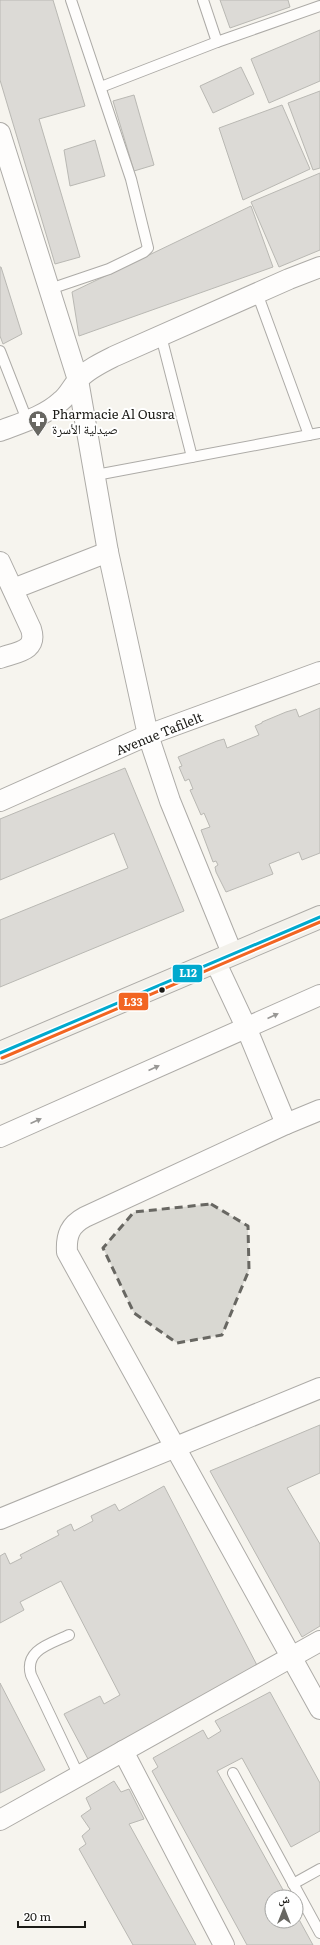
<svg xmlns="http://www.w3.org/2000/svg" width="320" height="1945" viewBox="0 0 320 1945" font-family="Literata,'Noto Naskh Arabic',serif">
  <style>
    .building { fill: #dcdad6; stroke: #b9b8b3 }
    .lines { fill: none; stroke-linecap: round; stroke-linejoin: round }
    .service-casing { stroke: #adaba7; stroke-width: 12 }
    .minor-casing { stroke: #adaba7; stroke-width: 22 }
    .secondary-casing { stroke: #adaba7; stroke-width: 24 }
    .service { stroke: #fefdfc; stroke-width: 10 }
    .minor { stroke: #fefdfc; stroke-width: 20 }
    .secondary { stroke: #f3f1eb; stroke-width: 22 }
    .bus-1-casing { stroke: #fff; stroke-width: 6 }
    .bus-2-casing { stroke: #fff; stroke-width: 6 }
    .bus-1 { stroke: #00a9ce; stroke-width: 3 }
    .bus-2 { stroke: #f26522; stroke-width: 3 }
    .oneway { fill: #989795 }
    .marked { fill: #686762; fill-opacity: 0.2; stroke: #686762; stroke-width: 3; stroke-dasharray: 8 5; stroke-linejoin: round }
    .bus-dot { fill: #1c1b17; stroke: #fff; stroke-width: 1.5 }
    .labels { text-anchor: middle; dominant-baseline: central; stroke-width: 4; stroke-linejoin: round; paint-order: stroke }
    .poi-label { font-size: 13px; fill: #1c1b17; stroke: #fff; text-anchor: start }
    .street-label { font-size: 13px; fill: #1c1b17; stroke: #fff }
    .line-badge { stroke: #fff; stroke-width: 1.5 }
    .badge-label { font-size: 11px; text-anchor: middle; font-weight: bold; fill: #fff }
  </style>
  <rect width="100%" height="100%" fill="#f6f4ee"/>
  <g class="building">
    <polygon points="0,0 53,0 85,106 39,119 80,257 55,264 0,80"/>
    <polygon points="220,0 288,0 290,7 230,28"/>
    <polygon points="320,30 320,81 269,103 251,59"/>
    <polygon points="241,67 254,94 213,113 200,86"/>
    <polygon points="320,91 320,168 313,170 288,103"/>
    <polygon points="134,95 154,165 134,171 113,101"/>
    <polygon points="282,105 310,169 243,200 219,128"/>
    <polygon points="95,140 105,176 70,186 64,150"/>
    <polygon points="320,173 320,250 279,267 251,202"/>
    <polygon points="251,206 273,267 79,336 72,292"/>
    <polygon points="0,267 1,267 22,334 3,344 0,336"/>
    <polygon points="320,708 320,853 302,860 299,852 269,864 273,874 226,892 216,872 215,867 218,865 216,861 213,862 201,830 210,827 204,813 201,815 190,790 193,789 189,779 185,781 179,767 182,766 178,757 217,741 224,739 227,748 259,735 255,726 262,723 262,722 286,712 296,709 299,717"/>
    <polygon points="125,768 184,911 0,987 0,920 128,868 114,833 0,880 0,819"/>
    <polygon points="320,1425 320,1473 287,1488 320,1544 320,1626 302,1637 210,1471"/>
    <polygon points="164,1486 260,1671 88,1759 64,1714 100,1696 104,1704 120,1695 61,1581 20,1602 24,1610 0,1623 0,1556 5,1553 10,1564 22,1558 20,1555 59,1535 57,1531 71,1524 74,1531 93,1521 91,1516 115,1504 119,1511"/>
    <polygon points="0,1683 45,1770 0,1793"/>
    <polygon points="270,1692 320,1783 320,1831 291,1847 242,1758 217,1771 287,1897 272,1897 272,1921 296,1921 296,1914 313,1945 247,1945 152,1771 158,1767 153,1758 203,1730 208,1739 221,1731 215,1721"/>
    <polygon points="114,1781 121,1792 129,1789 144,1819 129,1824 196,1945 133,1945 79,1849 86,1844 82,1836 90,1829 81,1816 91,1809 86,1798"/>
  </g>
  <g class="lines">
    <defs>
      <g id="service">
        <polyline points="203,0 217,42"/>
        <polyline points="101,87 217,42 320,6"/>
        <polyline points="50,289 109,269 144,252 148,248 131,179 71,0"/>
        <polyline points="257,293 309,435"/>
        <polyline points="161,336 192,457"/>
        <polyline points="0,351 27,420"/>
        <polyline points="96,475 320,433"/>
        <path d="M69 1635C50 1644 24 1650 31 1675L79 1776"/>
        <polyline points="233,1773 320,1933"/>
        <polyline points="293,1884 320,1869"/>
      </g>
      <g id="minor">
        <polyline points="0,133 78,380 108,552 148,735 170,801 232,953"/>
        <path d="M0 431C21 423 45 416 61 401 69 395 72 386 79 379 88 369 103 362 115 356L289 279 320 267"/>
        <path d="M0 562 31 629C38 651 17 652 0 658"/>
        <polyline points="13,589 108,552"/>
        <polyline points="0,801 148,735 320,672"/>
        <path d="M215 961 246 1027 286 1124 85 1217C70 1225 66 1235 67 1252L320 1709"/>
        <polyline points="286,1124 320,1110"/>
        <polyline points="0,1137 320,995"/>
        <polyline points="0,1519 320,1388"/>
        <polyline points="123,1751 224,1945"/>
        <polyline points="0,1820 320,1641"/>
      </g>
      <polyline id="secondary" points="0,1053 320,917"/>
    </defs>
    <use href="#service" class="service-casing"/>
    <use href="#minor" class="minor-casing"/>
    <use href="#secondary" class="secondary-casing"/>
    <use href="#service" class="service"/>
    <use href="#minor" class="minor"/>
    <use href="#secondary" class="secondary"/>
    <defs>
      <polyline id="bus-1" points="0,1053 320,917"/>
      <polyline id="bus-2" points="2,1058 320,922"/>
    </defs>
    <use href="#bus-1" class="bus-1-casing"/>
    <use href="#bus-2" class="bus-2-casing"/>
    <use href="#bus-1" class="bus-1"/>
    <use href="#bus-2" class="bus-2"/>
  </g>
  <defs><path id="oneway-solid" d="M-6-.8H1V-3.2L6.5 0L1 3.2V.8H-6Z"/></defs>
  <g class="oneway">
    <use href="#oneway-solid" transform="translate(273 1016) rotate(-24)"/>
    <use href="#oneway-solid" transform="translate(154 1068) rotate(-24)"/>
    <use href="#oneway-solid" transform="translate(36 1121) rotate(-24)"/>
  </g>
  <path class="marked" d="M211 1204 248 1226 249 1270 222 1335 177 1343 134 1313 103 1248 134 1212Z"/>
  <defs>
    <symbol id="pharmacy-pin" viewBox="-11 -11 22 30"><path d="M0 17L-7.5 6A9.5 9.5 0 1 1 7.5 6Z" fill="#686762" stroke="#fff"/><path d="M-2-6h4v4h4v4h-4v4h-4v-4h-4v-4h4Z" fill="#fff"/></symbol>
  </defs>
  <g fill-rule="evenodd">
    <use href="#pharmacy-pin" x="27" y="409" width="22" height="30"/>
  </g>
  <circle class="bus-dot" cx="162" cy="990" r="3.5"/>
  <g class="labels">
    <g class="poi-label">
      <text x="52" y="413">Pharmacie Al Ousra<tspan x="52" dy="15">صيدلية الأسرة</tspan></text>
    </g>
    <g class="street-label">
      <text transform="translate(159 733) rotate(-22)">Avenue Tafilelt</text>
    </g>
  </g>
  <g class="line-badge">
    <rect x="172" y="964" width="31" height="19" rx="4" fill="#00a9ce"/>
    <rect x="118" y="992" width="31" height="19" rx="4" fill="#f26522"/>
  </g>
  <g class="badge-label">
    <text x="188" y="977">L12</text>
    <text x="133" y="1006">L33</text>
  </g>
  <g transform="translate(284 1909)"><circle r="19" fill="#ffffff" stroke="#a4a4a2"/>
  <path d="M0-3L7 15L0 10L-7 15Z" fill="#686762"/>
  <text y="-6" font-size="11" font-weight="bold" text-anchor="middle" fill="#1c1b17">ش</text>
  </g>
  <path d="M18 1921v6h67v-6" fill="none" stroke="#1c1b17" stroke-width="2"/>
  <text x="24" y="1921" font-size="12" fill="#1c1b17" stroke="#ffffff" stroke-width="3" paint-order="stroke">20 m</text>
</svg>
